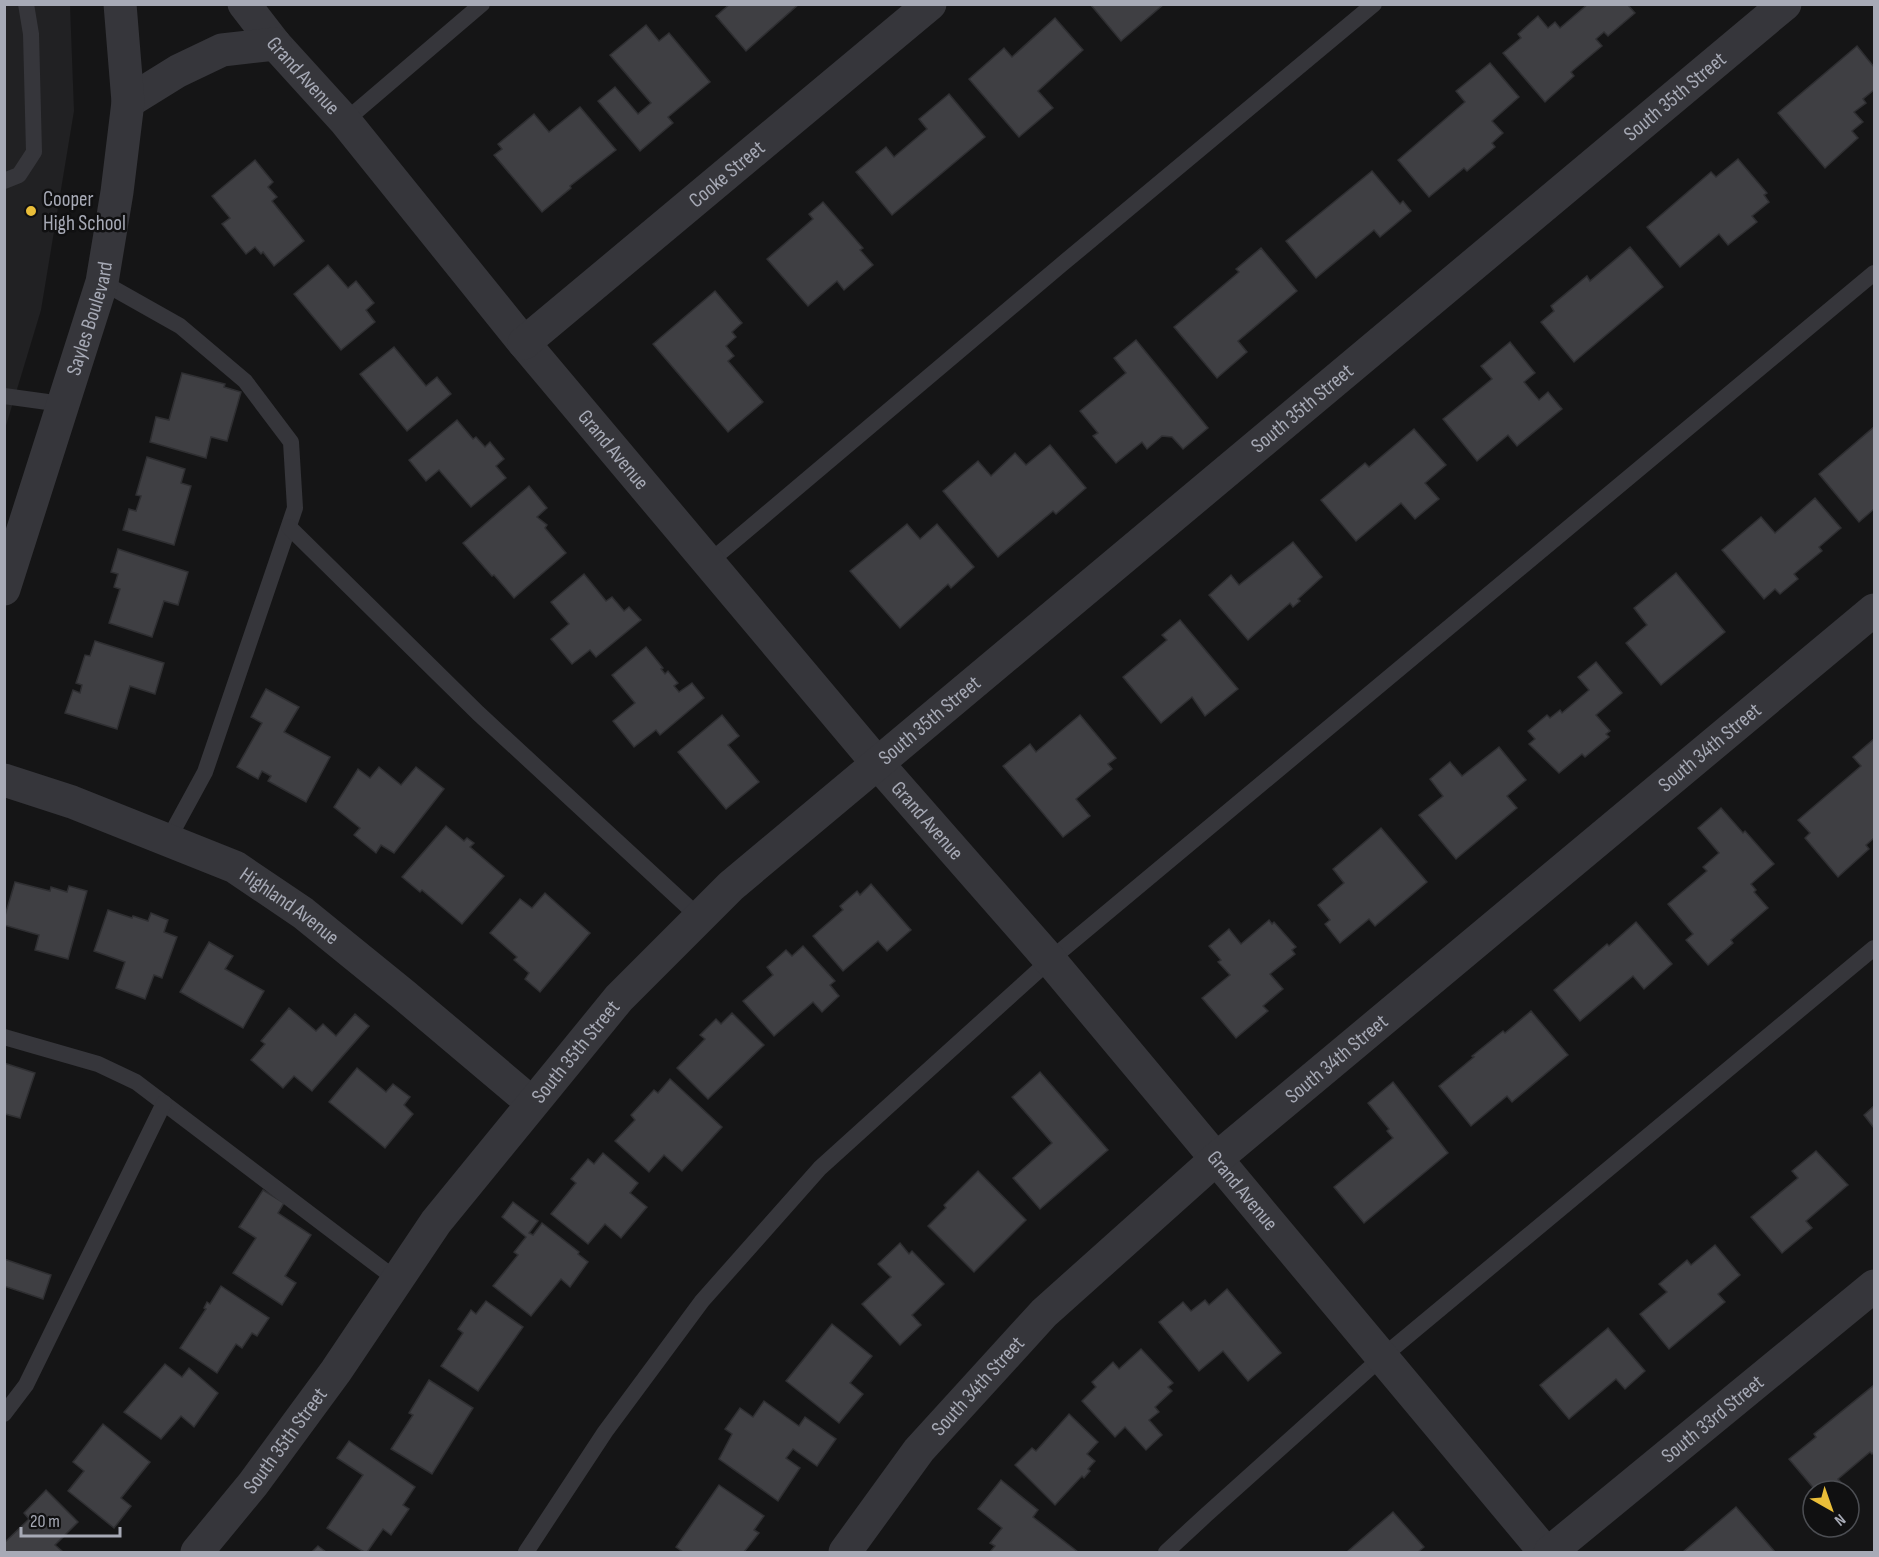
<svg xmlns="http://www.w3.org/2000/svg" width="1879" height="1557" viewBox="0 0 1879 1557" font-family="'Sofia Sans Condensed',sans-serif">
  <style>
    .built { fill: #212123 }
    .building { fill: #3f3f43; stroke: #2f2f32; stroke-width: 1.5 }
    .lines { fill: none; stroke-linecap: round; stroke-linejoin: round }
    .service { stroke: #36363b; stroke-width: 16 }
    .minor { stroke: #36363b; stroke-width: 33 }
    .tertiary { stroke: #36363b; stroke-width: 33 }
    .poi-dot { fill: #eabe39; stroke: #101011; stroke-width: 2 }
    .labels { text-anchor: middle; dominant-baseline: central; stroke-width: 5; stroke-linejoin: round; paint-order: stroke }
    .street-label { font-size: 21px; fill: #a7aab6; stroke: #101011 }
    .poi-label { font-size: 21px; fill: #a7aab6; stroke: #101011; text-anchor: start }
  </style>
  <rect width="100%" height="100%" fill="#151516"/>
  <polygon class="built" points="5,5 70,5 74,111 41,310 5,429"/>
  <g class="building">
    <polygon points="730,4 799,4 746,51 716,16"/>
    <polygon points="1090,4 1164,4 1121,41"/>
    <polygon points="1588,4 1627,4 1635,13 1608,36 1604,32 1596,39 1602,46 1571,72 1574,76 1545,102 1503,53 1521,38 1518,34 1538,16 1548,28 1555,22 1560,28"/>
    <polygon points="1055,18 1083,50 1038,91 1053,108 1019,137 969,79 1004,48 1012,57"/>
    <polygon points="646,25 659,41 669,33 710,82 668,117 673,123 640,151 598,101 615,87 638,114 651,103 610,55"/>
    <polygon points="1857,46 1874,67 1874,90 1863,99 1866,103 1854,112 1863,122 1852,131 1858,138 1825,168 1778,113"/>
    <polygon points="1490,63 1519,97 1492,121 1503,133 1492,143 1495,147 1467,171 1464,168 1429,197 1398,160 1465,102 1456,91"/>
    <polygon points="949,94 985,137 892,215 856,172 886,147 894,157 927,129 919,119"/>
    <polygon points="580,107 616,150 570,186 571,188 542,212 494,155 502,149 498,144 534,114 549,132"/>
    <polygon points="1738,159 1767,193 1764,195 1769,202 1752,216 1757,222 1728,245 1719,234 1680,267 1647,227 1711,172 1716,177"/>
    <polygon points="255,160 273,182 268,187 277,197 272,201 304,241 274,266 263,252 261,254 255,247 246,254 222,224 230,218 212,196"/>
    <polygon points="1372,171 1400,204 1403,201 1411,211 1380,237 1374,230 1316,278 1286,241"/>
    <polygon points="823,202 863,248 860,250 873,265 844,290 837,281 808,306 767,259 813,219 809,214"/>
    <polygon points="1630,247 1663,287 1574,362 1541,322 1554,311 1551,306 1587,276 1590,281"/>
    <polygon points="1261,248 1297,291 1238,341 1247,352 1217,378 1174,327 1239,272 1236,269"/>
    <polygon points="328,265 348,288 356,281 374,303 366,310 375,322 341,350 294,294"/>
    <polygon points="715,291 742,323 732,332 736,337 726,346 734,356 728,361 763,402 728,432 653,344"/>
    <polygon points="1136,340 1208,428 1183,449 1172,437 1162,436 1147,449 1142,442 1116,463 1093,436 1098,433 1080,411 1126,373 1114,358"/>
    <polygon points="1510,342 1535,373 1524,382 1539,400 1548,392 1562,409 1517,446 1508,435 1477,461 1443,419 1492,379 1481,366"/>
    <polygon points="394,347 426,386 437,377 451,394 407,431 360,374"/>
    <polygon points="182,373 225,384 224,387 241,392 227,441 211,437 206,458 150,442 156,417 169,420"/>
    <polygon points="457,420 473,439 476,437 485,447 490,442 504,459 496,466 506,478 471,507 439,470 426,481 409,460"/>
    <polygon points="1874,427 1874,509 1859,522 1819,474"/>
    <polygon points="1414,429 1446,465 1425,483 1439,499 1415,519 1401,503 1356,541 1321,500 1365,463 1369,467"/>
    <polygon points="1050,445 1086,488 1056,514 1053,511 998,557 943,491 978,461 991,476 1015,453 1026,465"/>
    <polygon points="147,457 185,469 181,483 191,486 174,545 123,530 129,509 136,511 141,496 136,495"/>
    <polygon points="529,486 547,508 537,517 547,525 545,528 566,553 514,598 494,575 492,576 463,543"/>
    <polygon points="1815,498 1841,528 1819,547 1822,551 1794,574 1798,579 1780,594 1775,589 1764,599 1722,550 1761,517 1775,533"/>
    <polygon points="907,524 920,539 937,524 974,567 951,588 948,584 900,628 850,571"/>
    <polygon points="1293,542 1322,577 1298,599 1300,601 1293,607 1290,603 1248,640 1209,595 1231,575 1239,585"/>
    <polygon points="118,549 188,572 178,605 164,601 152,637 109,623 120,589 114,587 118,574 111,572"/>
    <polygon points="1676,573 1725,632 1661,685 1626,643 1647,625 1634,608"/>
    <polygon points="584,574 606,601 612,597 624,611 629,607 641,620 596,657 590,650 572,664 551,639 569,624 551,602"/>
    <polygon points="1180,620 1238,689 1205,716 1192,697 1161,723 1123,677 1167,640 1162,635"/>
    <polygon points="95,641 164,663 155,694 130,686 117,729 65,713 73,690 80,693 82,685 76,683 85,655 90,656"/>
    <polygon points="646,647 663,668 661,669 665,674 668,671 678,683 674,686 679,692 692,683 704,698 660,735 656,730 634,747 613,721 635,703 612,675"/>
    <polygon points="1596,662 1622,693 1596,715 1610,731 1606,734 1609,737 1585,757 1582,754 1559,773 1529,744 1535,739 1528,731 1547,715 1550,718 1560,710 1562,713 1589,690 1578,677"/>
    <polygon points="266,689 299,707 284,732 330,757 306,802 268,781 271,776 262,771 258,779 237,767 262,723 251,717"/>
    <polygon points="722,715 739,736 728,745 759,782 726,809 678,752"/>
    <polygon points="1080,715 1116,758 1108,764 1112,769 1076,799 1090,816 1063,837 1003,766 1030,744 1036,752"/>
    <polygon points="1874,739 1874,838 1866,845 1869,849 1838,877 1805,838 1810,833 1798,820 1861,766 1853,757"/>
    <polygon points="1499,747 1526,780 1507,796 1517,808 1456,859 1419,815 1443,796 1430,779 1450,762 1462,776"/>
    <polygon points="379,767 401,785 416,767 444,789 394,853 381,845 376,853 354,835 360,828 334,807 358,769 370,778"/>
    <polygon points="1721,808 1743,833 1745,831 1774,864 1751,884 1756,890 1754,892 1768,908 1731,940 1733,943 1708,965 1686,940 1693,934 1668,904 1707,871 1703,867 1719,853 1698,828"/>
    <polygon points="446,826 464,841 467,838 474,843 470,847 504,876 462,924 422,890 420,892 402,877"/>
    <polygon points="1381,828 1427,882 1375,926 1369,919 1340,943 1325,924 1330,920 1318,905 1344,883 1333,869"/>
    <polygon points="15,882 50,891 51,887 67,892 69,886 87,891 68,959 35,950 39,935 4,925 4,919"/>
    <polygon points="871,884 911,930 887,951 878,941 843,971 813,936 843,910 840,906 857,891 860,895"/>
    <polygon points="545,893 590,933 540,992 525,979 529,973 514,960 517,957 490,933 520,899 532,908"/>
    <polygon points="108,910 132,918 133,916 148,921 151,913 168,920 164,932 177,937 162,978 154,975 145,999 116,988 125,962 94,951"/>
    <polygon points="1269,920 1272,924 1274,922 1296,947 1292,950 1295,954 1270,974 1283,989 1263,1006 1268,1011 1236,1038 1202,998 1230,975 1218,962 1221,960 1209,946 1229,929 1241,944"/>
    <polygon points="1636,922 1672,964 1644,989 1633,976 1580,1021 1554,990 1607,944 1609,946"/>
    <polygon points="209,942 233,956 225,969 264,991 243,1028 180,992"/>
    <polygon points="803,946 835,981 830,985 839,996 822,1012 813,1002 774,1036 743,1001 773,975 767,967 786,950 792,956"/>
    <polygon points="289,1008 316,1031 323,1024 336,1036 355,1014 369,1026 312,1091 294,1076 283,1088 251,1060 265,1044 261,1041"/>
    <polygon points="1531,1011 1568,1055 1512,1102 1507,1096 1471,1126 1439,1086 1474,1057 1472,1056 1503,1031 1505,1033"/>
    <polygon points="732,1013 764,1045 708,1099 677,1068 705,1039 700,1035 716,1019 721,1024"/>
    <polygon points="4,1063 35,1073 20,1118 5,1114 4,1117"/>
    <polygon points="357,1068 386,1092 393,1084 410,1097 404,1105 413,1114 385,1148 329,1102"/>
    <polygon points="1040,1072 1108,1150 1040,1209 1013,1178 1052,1143 1012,1097"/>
    <polygon points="670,1079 722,1127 682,1171 664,1155 649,1172 615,1141 635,1120 631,1115 654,1090 658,1093"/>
    <polygon points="1393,1082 1448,1153 1364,1223 1334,1187 1393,1138 1387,1131 1389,1129 1368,1103"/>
    <polygon points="1874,1106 1874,1128 1864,1115"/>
    <polygon points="1816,1151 1848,1185 1806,1221 1812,1228 1782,1253 1751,1217 1798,1178 1792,1171"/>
    <polygon points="603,1153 638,1183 630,1193 647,1207 621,1238 605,1224 588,1244 551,1214 576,1183 571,1179 588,1159 594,1164"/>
    <polygon points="978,1171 1026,1220 974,1272 928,1226 946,1208 944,1205"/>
    <polygon points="263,1190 284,1203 278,1213 311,1235 285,1276 296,1283 282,1305 233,1273 256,1238 239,1227"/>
    <polygon points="513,1202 538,1221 529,1233 533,1235 542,1223 579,1252 578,1254 588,1262 570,1287 561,1279 531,1316 493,1286 518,1255 514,1252 526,1237 502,1217"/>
    <polygon points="900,1243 909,1254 912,1251 944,1284 912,1315 921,1325 900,1345 862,1304 891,1277 878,1264"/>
    <polygon points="1715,1245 1740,1275 1718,1294 1725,1302 1669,1349 1640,1314 1667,1292 1659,1284 1687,1260 1691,1265"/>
    <polygon points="4,1259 51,1275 43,1299 4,1286"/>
    <polygon points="221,1286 269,1318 257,1336 252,1333 242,1348 236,1344 217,1373 180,1348 206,1309 204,1308 207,1302 210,1304"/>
    <polygon points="1227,1289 1281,1353 1248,1381 1223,1351 1199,1371 1159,1322 1183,1302 1191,1311 1205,1300 1209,1305"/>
    <polygon points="486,1301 523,1327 478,1391 441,1366 463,1333 458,1329 471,1310 476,1314"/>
    <polygon points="832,1324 872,1356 850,1383 863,1394 839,1423 786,1381"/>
    <polygon points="1608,1328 1645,1371 1625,1389 1616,1379 1569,1419 1540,1385"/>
    <polygon points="1141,1349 1173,1383 1168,1387 1172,1391 1155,1407 1159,1412 1149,1420 1162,1435 1146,1450 1125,1427 1115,1437 1082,1401 1096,1387 1092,1382 1113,1362 1119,1369"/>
    <polygon points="165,1364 182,1377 189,1368 218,1393 194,1427 181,1416 161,1439 124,1412"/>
    <polygon points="429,1380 473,1408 432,1474 391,1449 413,1415 409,1413"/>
    <polygon points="1873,1386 1874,1388 1874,1452 1872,1454 1870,1452 1838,1479 1846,1488 1842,1491 1816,1491 1789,1459 1816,1437 1814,1434"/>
    <polygon points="764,1401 799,1426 805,1417 836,1439 817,1466 793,1449 786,1458 800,1468 778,1501 719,1459 732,1434 725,1429 740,1408 753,1417"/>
    <polygon points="1069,1414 1098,1442 1087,1454 1095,1461 1088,1469 1090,1471 1084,1478 1082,1476 1055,1505 1015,1465 1032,1448 1036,1451"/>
    <polygon points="103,1424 150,1462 121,1498 131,1506 114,1528 68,1491 84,1471 73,1462"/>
    <polygon points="349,1441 415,1487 403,1505 409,1509 391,1535 383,1529 367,1552 364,1552 327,1528 363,1475 337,1458"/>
    <polygon points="1001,1480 1038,1510 1033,1517 1078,1552 990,1552 995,1546 990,1543 1002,1528 978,1509"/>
    <polygon points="719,1485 764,1516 754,1530 759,1533 744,1552 683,1552 676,1547"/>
    <polygon points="46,1490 78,1522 55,1545 63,1552 4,1552 4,1543 29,1519 24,1513"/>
    <polygon points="1736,1507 1775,1552 1683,1552"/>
    <polygon points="1393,1512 1424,1547 1418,1552 1347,1552"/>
    <polygon points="318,1546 326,1552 312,1552"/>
  </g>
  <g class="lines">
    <g class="service">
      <polyline points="345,121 482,4"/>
      <polyline points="4,181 19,175 34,152 31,34 26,4"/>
      <polyline points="102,282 180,326 245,381 291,442 295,508 205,772 168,840"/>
      <polyline points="4,396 62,404"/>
      <polyline points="289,527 478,713 700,918"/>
      <polyline points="708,563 1061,265 1374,4"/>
      <polyline points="4,1037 98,1064 136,1082 397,1280"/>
      <polyline points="4,1414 26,1385 164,1103"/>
      <polyline points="526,1552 605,1432 702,1301 820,1168 1050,960 1874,273"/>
      <polyline points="1166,1552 1206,1515 1381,1358 1874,948"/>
    </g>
    <g class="minor">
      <path id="s1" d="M244 4 275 44 345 121 524 343 878 764 1050 960 1545 1552"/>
      <polyline points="128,102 178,71 222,50 275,44"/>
      <path id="s2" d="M524 343 930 4"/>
      <path id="s3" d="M4 780 72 802 235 867 303 913 404 995 532 1103"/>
      <path id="s4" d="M197 1552 253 1484 336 1371 436 1222 619 998 731 886 1785 4"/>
      <path id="s5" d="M845 1552 919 1450 1044 1313 1216 1159 1874 610"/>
      <path id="s6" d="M1550 1552 1874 1286"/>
    </g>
    <path class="tertiary" id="s7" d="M4 589 102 282 117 192 128 102 120 4"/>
  </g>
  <circle class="poi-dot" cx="31" cy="211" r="6"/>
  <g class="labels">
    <g class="street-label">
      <text stroke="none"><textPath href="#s1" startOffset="93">Grand Avenue</textPath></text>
      <text stroke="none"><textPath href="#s4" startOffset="2086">South 35th Street</textPath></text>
      <text stroke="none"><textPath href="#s2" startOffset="264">Cooke Street</textPath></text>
      <text stroke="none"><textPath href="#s7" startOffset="284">Sayles Boulevard</textPath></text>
      <text stroke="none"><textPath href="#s4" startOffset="1600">South 35th Street</textPath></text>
      <text stroke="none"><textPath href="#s1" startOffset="579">Grand Avenue</textPath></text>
      <text stroke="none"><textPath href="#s4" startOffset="1114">South 35th Street</textPath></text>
      <text stroke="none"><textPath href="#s5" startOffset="1185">South 34th Street</textPath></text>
      <text stroke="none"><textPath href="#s1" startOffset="1065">Grand Avenue</textPath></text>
      <text stroke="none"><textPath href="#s3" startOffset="314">Highland Avenue</textPath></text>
      <text stroke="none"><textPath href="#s4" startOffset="628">South 35th Street</textPath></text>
      <text stroke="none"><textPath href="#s5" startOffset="699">South 34th Street</textPath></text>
      <text stroke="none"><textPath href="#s1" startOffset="1551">Grand Avenue</textPath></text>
      <text stroke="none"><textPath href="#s5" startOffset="213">South 34th Street</textPath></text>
      <text stroke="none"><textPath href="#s6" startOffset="210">South 33rd Street</textPath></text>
      <text stroke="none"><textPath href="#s4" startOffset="142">South 35th Street</textPath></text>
    </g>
    <g class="poi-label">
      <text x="43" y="199">Cooper<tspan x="43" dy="24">High School</tspan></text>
    </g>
  </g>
  <rect width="1879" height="1557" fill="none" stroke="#a7aab6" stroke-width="12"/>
  <g transform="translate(1831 1509) rotate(140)"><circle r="28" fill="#101011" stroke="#4c4e53" stroke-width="1.5"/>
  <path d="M0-4.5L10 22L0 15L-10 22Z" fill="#eabe39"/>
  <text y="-9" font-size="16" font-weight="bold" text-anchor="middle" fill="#a7aab6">N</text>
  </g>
  <path d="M21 1527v9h99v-9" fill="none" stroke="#a7aab6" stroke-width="3"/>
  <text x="30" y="1527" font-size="18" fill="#a7aab6" stroke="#101011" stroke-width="4.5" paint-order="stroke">20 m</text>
</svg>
